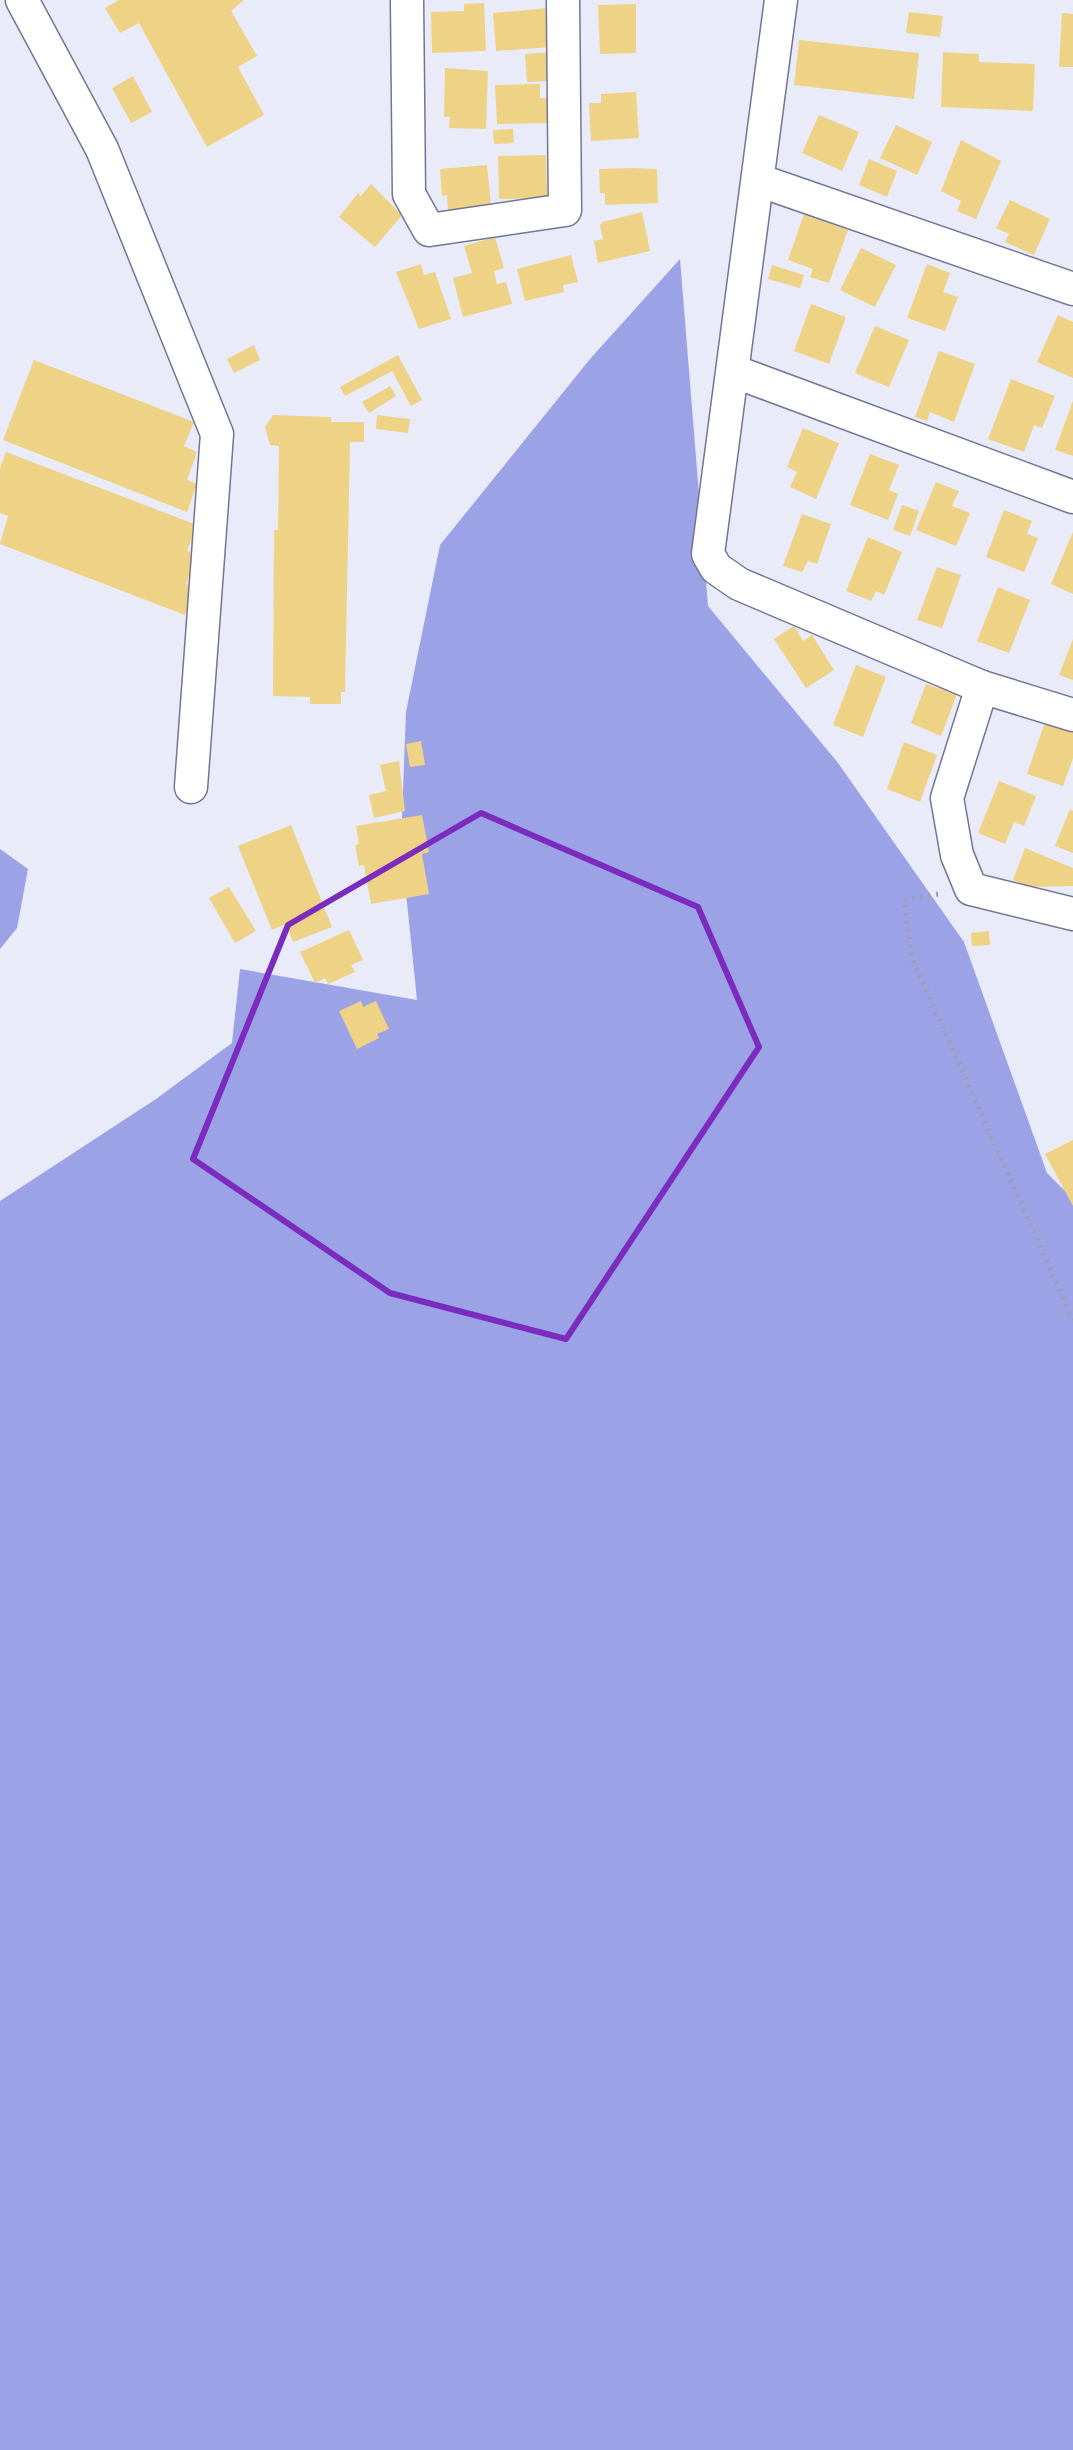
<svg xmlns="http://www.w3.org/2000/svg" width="1073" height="2450" viewBox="0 0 1073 2450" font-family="'IBM Plex Sans',sans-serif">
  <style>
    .forest { fill: #9ca2e6 }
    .building { fill: #eed286 }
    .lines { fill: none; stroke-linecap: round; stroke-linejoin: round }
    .minor-casing { stroke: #727695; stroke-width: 35 }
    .path { stroke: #9d9fac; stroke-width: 5; stroke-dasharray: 2 6; stroke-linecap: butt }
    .minor { stroke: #fff; stroke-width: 32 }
    .marked { fill: none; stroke: #7b2cbf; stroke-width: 6; stroke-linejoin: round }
  </style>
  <rect width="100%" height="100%" fill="#e9ebf9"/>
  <g class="forest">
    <polygon points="680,259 708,606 838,763 964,942 1047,1173 1073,1199 1073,2450 0,2450 0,1201 156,1099 232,1043 240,969 417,1000 401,844 406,712 440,545 590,359"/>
    <polygon points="0,849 28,869 17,928 0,949"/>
  </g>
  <g class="building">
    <polygon points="119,0 244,0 231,11 257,56 238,67 264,115 207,147 139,23 120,33 105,8"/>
    <polygon points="484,3 486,51 432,53 431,12 464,11 464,4"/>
    <polygon points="636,4 636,53 600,54 598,5"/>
    <polygon points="548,8 551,47 496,51 493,13"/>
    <polygon points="909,12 943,16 940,37 906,33"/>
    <polygon points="1062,13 1073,14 1073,67 1059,67"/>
    <polygon points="799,40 919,53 914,99 794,85"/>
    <polygon points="551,52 553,81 527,82 525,54"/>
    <polygon points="943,52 979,54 979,62 1035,64 1033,111 941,107"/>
    <polygon points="445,68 488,71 486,129 449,128 450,117 444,117"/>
    <polygon points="133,76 152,112 131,123 112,88"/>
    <polygon points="540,84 540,98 552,98 552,123 497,124 495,85"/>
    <polygon points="636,92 639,138 591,141 589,103 601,103 601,94"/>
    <polygon points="819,115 859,132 842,171 802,153"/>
    <polygon points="896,125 932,142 917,175 880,158"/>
    <polygon points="513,129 514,143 494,144 493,130"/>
    <polygon points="961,140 1001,161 976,219 957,211 961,201 941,191"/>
    <polygon points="546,155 547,198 499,199 498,156"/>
    <polygon points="869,159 897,171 887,197 859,185"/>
    <polygon points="487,165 491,206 448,210 447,195 442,196 440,169"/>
    <polygon points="631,168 657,169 658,203 605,205 605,193 600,193 599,169"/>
    <polygon points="371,184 402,215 375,247 339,217 358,193 361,196"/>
    <polygon points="1010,200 1050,219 1034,255 1005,242 1009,234 996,228"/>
    <polygon points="642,212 650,251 598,263 594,241 603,239 600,225 603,222"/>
    <polygon points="804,214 848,230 829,283 810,277 813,269 788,260"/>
    <polygon points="495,237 504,268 494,271 497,284 506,282 512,304 463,317 453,278 472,273 464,246"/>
    <polygon points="861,248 896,265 875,307 840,290"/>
    <polygon points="571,255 578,282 563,285 564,292 525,301 517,269"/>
    <polygon points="421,264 424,275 435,272 451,319 419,329 396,272"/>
    <polygon points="927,264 950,273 943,292 958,297 945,331 907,318"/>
    <polygon points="772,265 804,275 800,288 768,279"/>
    <polygon points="811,304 846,317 829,364 794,351"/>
    <polygon points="1058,315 1073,322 1073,378 1037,362"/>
    <polygon points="875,326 909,340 889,387 855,373"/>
    <polygon points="254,345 260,360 234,373 227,359"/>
    <polygon points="939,351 975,364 954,422 930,412 927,421 915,417"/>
    <polygon points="398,355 422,400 411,406 392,371 345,396 340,387"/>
    <polygon points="34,360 194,422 184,446 197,452 187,480 197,484 187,512 3,440"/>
    <polygon points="1011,379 1055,396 1042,428 1034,425 1024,452 988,439"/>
    <polygon points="390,386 396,396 369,413 362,402"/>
    <polygon points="1073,401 1073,456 1055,450"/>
    <polygon points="273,415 331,417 331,422 364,422 364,442 350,442 345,692 341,692 341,704 310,704 310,697 273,696 274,530 278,530 279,446 270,445 265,427"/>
    <polygon points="377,415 410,419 408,433 376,429"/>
    <polygon points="803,428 839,443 816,499 790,487 797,472 787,467"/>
    <polygon points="6,452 197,525 187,551 197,555 186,584 196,587 185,615 0,544 8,516 0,513 0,468"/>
    <polygon points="870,454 899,465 889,490 898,494 888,520 850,505"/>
    <polygon points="936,482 959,491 952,506 970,513 956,546 916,530"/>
    <polygon points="902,505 919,511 910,536 893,530"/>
    <polygon points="1004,510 1032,521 1027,534 1038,538 1024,572 986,557"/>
    <polygon points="802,514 831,524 817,564 808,561 802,572 783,566"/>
    <polygon points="1073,532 1073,594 1051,584"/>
    <polygon points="868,537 902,552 884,595 876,591 871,601 846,591"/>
    <polygon points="937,567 961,575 942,628 917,620"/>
    <polygon points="998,587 1030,600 1009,653 977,641"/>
    <polygon points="794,626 803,641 812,635 834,670 806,688 774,639"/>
    <polygon points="1073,639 1073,680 1059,675"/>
    <polygon points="856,665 886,677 863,737 833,725"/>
    <polygon points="926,684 957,694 941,736 911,723"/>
    <polygon points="1045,722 1073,732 1073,758 1063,786 1027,774"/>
    <polygon points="421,741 425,765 410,767 406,744"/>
    <polygon points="904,742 937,755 920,802 887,789"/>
    <polygon points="399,761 405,811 374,818 369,795 386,791 380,765"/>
    <polygon points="999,781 1036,796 1024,826 1014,822 1005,844 978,833"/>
    <polygon points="1070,809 1073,811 1073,853 1055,846"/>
    <polygon points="422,815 429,852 422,854 429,894 371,904 364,865 359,866 355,845 359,844 356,826"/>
    <polygon points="291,825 332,927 293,942 286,924 272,930 238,846"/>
    <polygon points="1025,848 1073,868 1073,886 1029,887 1013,880"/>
    <polygon points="229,887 256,931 235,943 209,898"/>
    <polygon points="349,930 363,960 351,965 355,972 328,984 325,978 315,983 300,952"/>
    <polygon points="989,931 990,945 972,946 971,933"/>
    <polygon points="361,1001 363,1007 376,1001 389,1029 377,1034 379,1038 357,1049 339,1011"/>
    <polygon points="1073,1140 1073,1206 1045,1154"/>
  </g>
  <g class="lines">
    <defs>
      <g id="minor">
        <polyline points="22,0 102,149 217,434 191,787"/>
        <polyline points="407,0 409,194 429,230 565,210 563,0"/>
        <polyline points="781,0 708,554 716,568 739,584 982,687 947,798 957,855 971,889 1073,914"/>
        <polyline points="758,180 1073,289"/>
        <polyline points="733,371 1073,497"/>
        <polyline points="982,687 1073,715"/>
      </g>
    </defs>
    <use href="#minor" class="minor-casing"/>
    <polyline class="path" points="938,894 904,900 912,958 1073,1320"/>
    <use href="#minor" class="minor"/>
  </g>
  <path class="marked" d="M481 813 698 907 759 1047 566 1339 390 1293 193 1159 288 925Z"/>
</svg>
